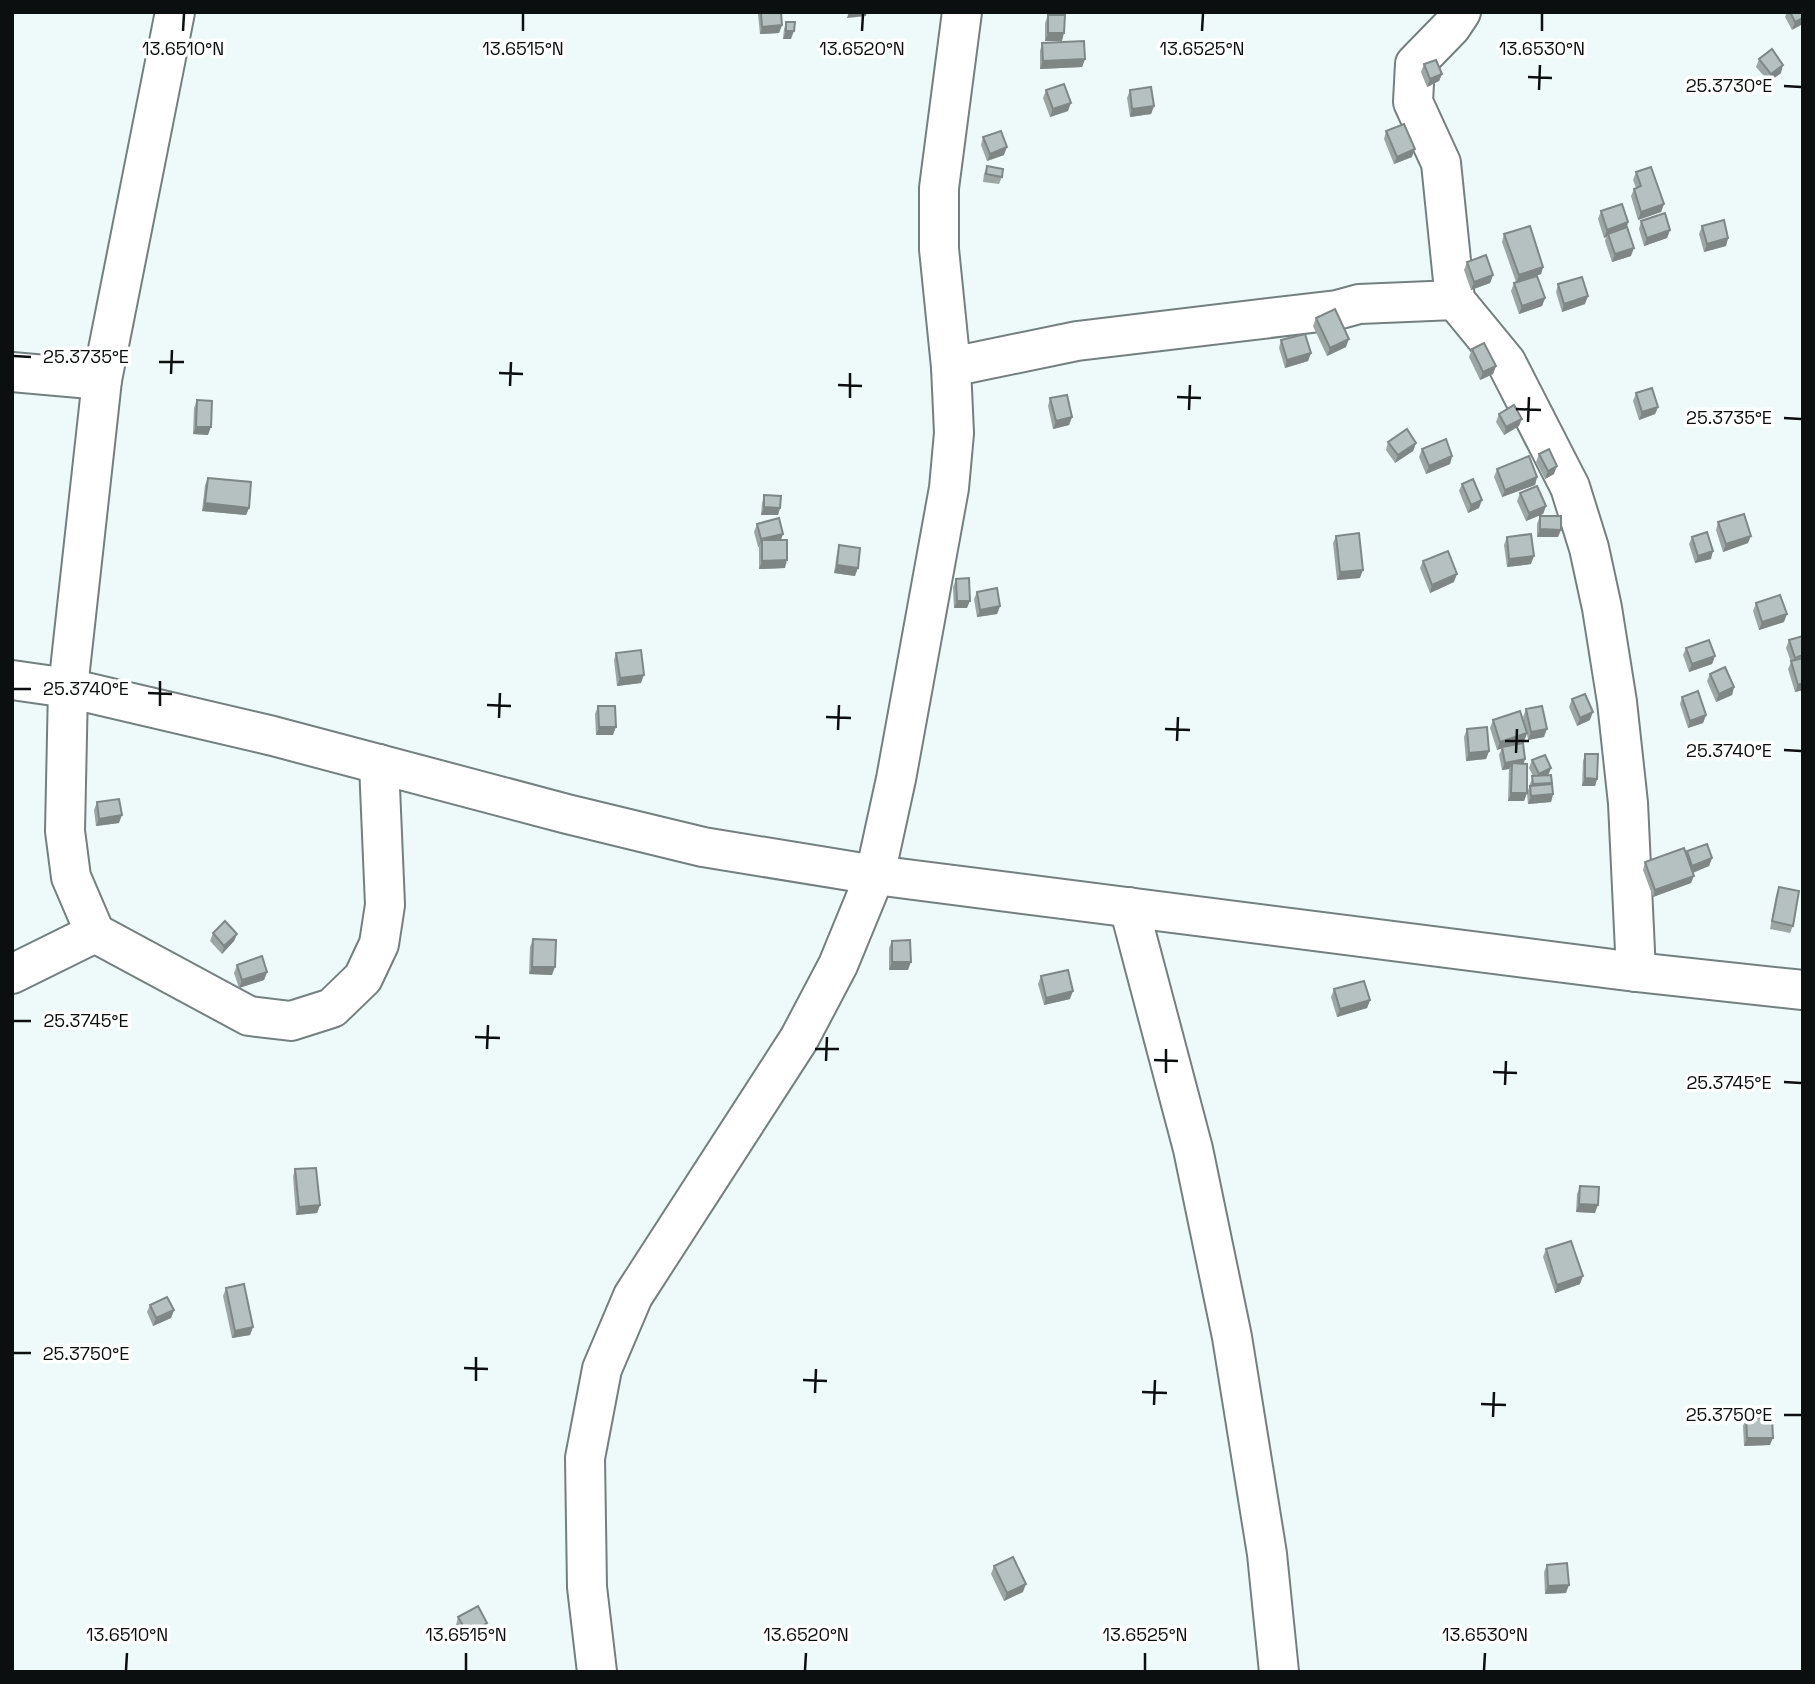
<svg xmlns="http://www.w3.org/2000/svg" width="1815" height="1684" viewBox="0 0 1815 1684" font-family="'Space Grotesk',sans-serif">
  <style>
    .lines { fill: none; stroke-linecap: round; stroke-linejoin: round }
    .street-casing { stroke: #747f7f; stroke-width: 42 }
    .street { stroke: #fff; stroke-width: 38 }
    .wall { fill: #9ca6a5 }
    .shaded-wall { fill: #7f8786 }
    .building { fill: #b5c1c0; stroke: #7f8786; stroke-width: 2 }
    .ticks { fill: none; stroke: #0b0f0f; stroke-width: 2.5 }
    .ticks-label { font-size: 18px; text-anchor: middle; fill: #0b0f0f; stroke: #fff; stroke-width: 7; stroke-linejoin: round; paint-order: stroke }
  </style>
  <rect width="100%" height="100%" fill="#edfaf9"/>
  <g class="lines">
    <defs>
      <g id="street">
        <polyline points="175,12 102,380 68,688 65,831 71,877 95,933 249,1016 291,1021 332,1008 363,978 379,944 385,905 379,764"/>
        <polyline points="1461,12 1451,27 1415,64 1413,102 1441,163 1455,300 1506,362 1570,487 1589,548 1602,608 1617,702 1628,803 1636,972"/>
        <polyline points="951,367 1077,341 1337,310 1359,304 1455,300"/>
        <polyline points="12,372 102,380"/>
        <polyline points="12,680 68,688 273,736 567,814 703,847 875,875 1636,972 1803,990"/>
        <polyline points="1129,907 1193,1149 1232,1337 1267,1554 1279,1672"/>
        <polyline points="12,974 95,933"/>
        <polyline points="597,1672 587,1587 585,1458 602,1369 633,1296 799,1039 838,965 875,875 896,779 949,488 954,433 951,367 939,249 939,188 962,12"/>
      </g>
    </defs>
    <use href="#street" class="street-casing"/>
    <use href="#street" class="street"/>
  </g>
  <g class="wall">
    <polygon points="759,12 761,12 782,25 779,33 760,34 758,14"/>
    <polygon points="1787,12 1803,12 1792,30 1785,17"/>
    <polygon points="1048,15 1062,41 1045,41 1045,23"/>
    <polygon points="786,22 791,39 783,39 784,29"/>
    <polygon points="1042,43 1085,59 1082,67 1040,69 1040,51"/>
    <polygon points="1759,59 1781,73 1769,82 1756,67"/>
    <polygon points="1424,64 1442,74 1439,81 1427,87 1421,72"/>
    <polygon points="1046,90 1068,111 1050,117 1043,98"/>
    <polygon points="1130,90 1154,106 1151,114 1130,117 1127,98"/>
    <polygon points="1386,131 1412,157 1394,164 1384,139"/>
    <polygon points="983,137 1004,155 987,161 981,145"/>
    <polygon points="987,166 1002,177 999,184 983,182 984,174"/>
    <polygon points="1636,172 1664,204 1661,212 1638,220 1631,196 1634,189 1636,188 1633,180"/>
    <polygon points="1601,211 1628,222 1627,227 1631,256 1612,262 1605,241 1606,237 1604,238 1598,219"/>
    <polygon points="1641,221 1670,230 1667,238 1644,246 1639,229"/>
    <polygon points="1702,226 1728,238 1726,246 1704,252 1699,234"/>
    <polygon points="1504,234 1543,267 1541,274 1532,277 1545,298 1542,306 1519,314 1511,291 1514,283 1516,282 1502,242"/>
    <polygon points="1467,262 1493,275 1490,283 1471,290 1464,270"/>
    <polygon points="1558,284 1585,304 1562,312 1556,292"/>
    <polygon points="1316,318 1346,347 1327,356 1313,326"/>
    <polygon points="1281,340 1311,353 1308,361 1285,368 1279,348"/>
    <polygon points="1472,349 1496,366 1493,374 1480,380 1469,357"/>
    <polygon points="1636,393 1658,407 1655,414 1639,420 1633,401"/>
    <polygon points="1050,398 1072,417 1069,425 1053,429 1048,406"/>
    <polygon points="197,400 208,435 193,434 194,408"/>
    <polygon points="1499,414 1519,426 1504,435 1496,422"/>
    <polygon points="1388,442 1416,443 1413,451 1395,463 1386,450"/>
    <polygon points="1422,449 1452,456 1450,464 1426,474 1419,457"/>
    <polygon points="1539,454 1554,474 1545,479 1536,462"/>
    <polygon points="1497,469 1537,477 1535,485 1502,497 1494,477"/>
    <polygon points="208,478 249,508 246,515 202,511 205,485"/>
    <polygon points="1462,484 1479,508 1468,513 1459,491"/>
    <polygon points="1520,493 1546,506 1543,514 1526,521 1517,501"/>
    <polygon points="764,495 780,508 778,515 761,515 762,503"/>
    <polygon points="1540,516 1558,537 1537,537 1537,524"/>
    <polygon points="1718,522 1748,543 1723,552 1716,530"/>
    <polygon points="757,524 783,534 781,540 785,568 759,569 759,547 758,547 754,532"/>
    <polygon points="1336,536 1360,578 1337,580 1333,543"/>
    <polygon points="1507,537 1531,564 1507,567 1504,545"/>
    <polygon points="1692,537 1711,559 1695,563 1689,544"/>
    <polygon points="839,545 855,576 834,573 837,553"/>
    <polygon points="1423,561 1454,582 1430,593 1420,568"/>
    <polygon points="956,579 967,608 954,608 953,587"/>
    <polygon points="977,592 1000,606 997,614 977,617 974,599"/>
    <polygon points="1756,603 1784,622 1759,630 1753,611"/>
    <polygon points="1803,636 1803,690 1795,692 1788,669 1791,662 1786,648 1789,640"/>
    <polygon points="1686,648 1715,656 1712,664 1689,672 1683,655"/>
    <polygon points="616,653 641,683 617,686 614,660"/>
    <polygon points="1710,674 1734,687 1732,695 1716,702 1707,681"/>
    <polygon points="1682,697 1706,715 1703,723 1688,728 1680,704"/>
    <polygon points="1572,699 1590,720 1577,726 1569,707"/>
    <polygon points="598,706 613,735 596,735 595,714"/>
    <polygon points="1526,709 1544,737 1528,740 1527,734 1524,741 1506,747 1524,763 1527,793 1524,801 1508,801 1509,769 1502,770 1499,755 1502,748 1497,750 1490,728 1493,720 1526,729 1523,717"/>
    <polygon points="1467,729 1489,751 1486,759 1466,761 1464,737"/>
    <polygon points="1585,754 1597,779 1595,786 1582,786 1583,761"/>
    <polygon points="1532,760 1551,768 1548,775 1552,783 1553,794 1551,802 1528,804 1527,794 1530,784 1533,776 1529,768"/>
    <polygon points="97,802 119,823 96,826 94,810"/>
    <polygon points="1687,851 1712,858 1709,866 1693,873 1691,883 1653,897 1643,870 1645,862 1686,853"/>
    <polygon points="1779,887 1793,926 1790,933 1770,929 1776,895"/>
    <polygon points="213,933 237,934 234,941 222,954 210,941"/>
    <polygon points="533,939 552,975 529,974 530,947"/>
    <polygon points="892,941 908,970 889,970 889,948"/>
    <polygon points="237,965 267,972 264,980 239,988 234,973"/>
    <polygon points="1041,976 1070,999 1044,1005 1038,984"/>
    <polygon points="1334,989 1370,1000 1367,1008 1337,1017 1331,997"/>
    <polygon points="295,1169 320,1205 317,1213 296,1215 293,1177"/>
    <polygon points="1580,1186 1595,1213 1576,1212 1577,1194"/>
    <polygon points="1546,1249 1580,1284 1555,1293 1543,1257"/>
    <polygon points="226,1288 253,1327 250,1335 232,1338 223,1296"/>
    <polygon points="150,1305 174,1310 171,1318 153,1326 147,1312"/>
    <polygon points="1746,1418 1770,1445 1744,1446 1743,1426"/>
    <polygon points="1547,1565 1566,1593 1545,1594 1544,1572"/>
    <polygon points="994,1566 1023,1592 1004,1601 991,1574"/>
    <polygon points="458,1617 487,1623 485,1631 465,1642 456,1625"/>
  </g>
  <g class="shaded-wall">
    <polygon points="849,12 867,12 866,16 847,18"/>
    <polygon points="1803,18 1803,24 1792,30 1795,22"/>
    <polygon points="782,25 779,33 760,34 762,27"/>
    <polygon points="786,31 794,31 791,39 783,39"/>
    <polygon points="1048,33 1064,33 1062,41 1045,41"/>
    <polygon points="1085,59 1082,67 1040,69 1043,61"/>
    <polygon points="1783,65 1781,73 1769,82 1771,74"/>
    <polygon points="1442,74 1439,81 1427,87 1430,79"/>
    <polygon points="1071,103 1068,111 1050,117 1053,109"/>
    <polygon points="1154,106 1151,114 1130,117 1132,109"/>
    <polygon points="1007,147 1004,155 987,161 990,154"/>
    <polygon points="1415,149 1412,157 1394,164 1397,157"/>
    <polygon points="1664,204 1661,212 1638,220 1641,212"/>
    <polygon points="1628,222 1626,230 1608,234 1606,237 1604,238 1607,230"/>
    <polygon points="1670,230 1667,238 1644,246 1647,238"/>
    <polygon points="1728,238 1726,246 1704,252 1707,244"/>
    <polygon points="1634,248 1631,256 1612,262 1615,254"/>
    <polygon points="1543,267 1541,274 1516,283 1519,275"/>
    <polygon points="1493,275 1490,283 1471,290 1474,282"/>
    <polygon points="1588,296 1585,304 1562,312 1564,304"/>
    <polygon points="1545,298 1542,306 1519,314 1522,306"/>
    <polygon points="1349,339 1346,347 1327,356 1330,348"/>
    <polygon points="1311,353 1308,361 1285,368 1287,360"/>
    <polygon points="1496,366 1493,374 1480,380 1483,372"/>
    <polygon points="1658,407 1655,414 1639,420 1642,412"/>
    <polygon points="1072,417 1069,425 1053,429 1056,421"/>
    <polygon points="1522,419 1519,426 1504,435 1506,427"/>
    <polygon points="196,427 211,427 208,435 193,434"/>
    <polygon points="1416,443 1413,451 1395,463 1398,455"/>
    <polygon points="1452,456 1450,464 1426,474 1429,466"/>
    <polygon points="1557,466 1554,474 1545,479 1548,471"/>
    <polygon points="1537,477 1535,485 1502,497 1505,490"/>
    <polygon points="1482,500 1479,508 1468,513 1471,505"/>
    <polygon points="205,503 249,508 246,515 202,511"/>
    <polygon points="1546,506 1543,514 1526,521 1529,513"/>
    <polygon points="764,507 780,508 778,515 761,515"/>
    <polygon points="1540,529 1561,530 1558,537 1537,537"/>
    <polygon points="783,534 780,541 762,540 758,547 761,539"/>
    <polygon points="1751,536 1748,543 1723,552 1726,544"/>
    <polygon points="1713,551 1711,559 1695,563 1698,556"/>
    <polygon points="1534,556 1531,564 1507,567 1509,559"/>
    <polygon points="787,560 785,568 759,569 762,561"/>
    <polygon points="837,565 858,568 855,576 834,573"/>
    <polygon points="1363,570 1360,578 1337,580 1340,572"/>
    <polygon points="1457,574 1454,582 1430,593 1432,585"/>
    <polygon points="957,601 970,601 967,608 954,608"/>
    <polygon points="1000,606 997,614 977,617 980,610"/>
    <polygon points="1787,614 1784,622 1759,630 1762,622"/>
    <polygon points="1715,656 1712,664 1689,672 1692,664"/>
    <polygon points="644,675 641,683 617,686 620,678"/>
    <polygon points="1803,683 1803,690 1795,692 1798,685"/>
    <polygon points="1734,687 1732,695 1716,702 1719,694"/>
    <polygon points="1593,712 1590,720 1577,726 1580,718"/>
    <polygon points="1706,715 1703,723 1688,728 1690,721"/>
    <polygon points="599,727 616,727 613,735 596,735"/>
    <polygon points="1547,729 1544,737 1528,740 1531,732"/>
    <polygon points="1527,733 1524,741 1497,750 1500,742"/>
    <polygon points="1489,751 1486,759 1466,761 1469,753"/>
    <polygon points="1525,759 1523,767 1512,763 1509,769 1502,770 1505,763"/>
    <polygon points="1551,768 1548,776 1536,782 1539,774"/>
    <polygon points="1585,778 1597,779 1595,786 1582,786"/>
    <polygon points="1511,793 1527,793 1524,801 1508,801"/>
    <polygon points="1553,794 1551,802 1528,804 1531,796"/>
    <polygon points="122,815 119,823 96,826 99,819"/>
    <polygon points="1712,858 1709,866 1689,874 1692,866"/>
    <polygon points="1694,876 1691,883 1653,897 1655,890"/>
    <polygon points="237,934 234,941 222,954 224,946"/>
    <polygon points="892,962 911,962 908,970 889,970"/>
    <polygon points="532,967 555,967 552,975 529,974"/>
    <polygon points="267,972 264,980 239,988 242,980"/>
    <polygon points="1073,991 1070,999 1044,1005 1046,998"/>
    <polygon points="1370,1000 1367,1008 1337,1017 1340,1009"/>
    <polygon points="1579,1204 1598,1205 1595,1213 1576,1212"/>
    <polygon points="320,1205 317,1213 296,1215 299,1207"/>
    <polygon points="1583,1276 1580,1284 1555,1293 1557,1285"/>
    <polygon points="174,1310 171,1318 153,1326 156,1318"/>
    <polygon points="253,1327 250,1335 232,1338 235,1331"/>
    <polygon points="1747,1438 1773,1438 1770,1445 1744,1446"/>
    <polygon points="1026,1584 1023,1592 1004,1601 1007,1593"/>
    <polygon points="1569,1585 1566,1593 1545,1594 1548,1586"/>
    <polygon points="487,1623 485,1631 465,1642 468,1634"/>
  </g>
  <g class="building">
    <polygon points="761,12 781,12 782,25 762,27"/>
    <polygon points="1790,12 1803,12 1803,18 1795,22"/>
    <polygon points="1048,15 1065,15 1064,33 1048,33"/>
    <polygon points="786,22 795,22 794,31 786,31"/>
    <polygon points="1084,41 1085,59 1043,61 1042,43"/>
    <polygon points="1772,49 1783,65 1771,74 1759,59"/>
    <polygon points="1436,60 1442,74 1430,79 1424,64"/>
    <polygon points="1064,84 1071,103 1053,109 1046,90"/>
    <polygon points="1151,87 1154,106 1132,109 1130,90"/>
    <polygon points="1404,124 1415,149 1397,157 1386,131"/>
    <polygon points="1001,131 1007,147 990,154 983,137"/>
    <polygon points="987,166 1003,169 1002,177 986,174"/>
    <polygon points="1651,167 1664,204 1641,212 1634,189 1641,186 1636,172"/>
    <polygon points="1622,204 1628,222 1607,230 1601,211"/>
    <polygon points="1665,213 1670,230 1647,238 1641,221"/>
    <polygon points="1724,220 1728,238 1707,244 1702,226"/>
    <polygon points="1530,226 1543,267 1519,275 1504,234"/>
    <polygon points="1627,227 1634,248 1615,254 1608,234"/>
    <polygon points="1486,255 1493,275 1474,282 1467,262"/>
    <polygon points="1537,276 1545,298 1522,306 1514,283"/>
    <polygon points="1582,277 1588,296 1564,304 1558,284"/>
    <polygon points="1335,309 1349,339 1330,348 1316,318"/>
    <polygon points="1305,334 1311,353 1287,360 1281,340"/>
    <polygon points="1484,343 1496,366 1483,372 1472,349"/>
    <polygon points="1652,388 1658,407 1642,412 1636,393"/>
    <polygon points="1067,395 1072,417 1056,421 1050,398"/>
    <polygon points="197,400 212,401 211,427 196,427"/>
    <polygon points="1514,405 1522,419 1506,427 1499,414"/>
    <polygon points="1407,429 1416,443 1398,455 1388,442"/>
    <polygon points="1446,439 1452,456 1429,466 1422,449"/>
    <polygon points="1549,449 1557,466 1548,471 1539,454"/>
    <polygon points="1529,456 1537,477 1505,490 1497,469"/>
    <polygon points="208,478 251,482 249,508 205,503"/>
    <polygon points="1473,479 1482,500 1471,505 1462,484"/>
    <polygon points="1537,486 1546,506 1529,513 1520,493"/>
    <polygon points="764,495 781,496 780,508 764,507"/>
    <polygon points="1744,514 1751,536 1726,544 1718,522"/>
    <polygon points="1540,516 1561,516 1561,530 1540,529"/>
    <polygon points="779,518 783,534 761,539 757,524"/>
    <polygon points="1707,532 1713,551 1698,556 1692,537"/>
    <polygon points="1359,533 1363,570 1340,572 1336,536"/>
    <polygon points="1531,534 1534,556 1509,559 1507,537"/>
    <polygon points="762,540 787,540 787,560 762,561"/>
    <polygon points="839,545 860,548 858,568 837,565"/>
    <polygon points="1448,551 1457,574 1432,585 1423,561"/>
    <polygon points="969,578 970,601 957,601 956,579"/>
    <polygon points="997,588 1000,606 980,610 977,592"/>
    <polygon points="1780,595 1787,614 1762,622 1756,603"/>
    <polygon points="1803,636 1803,655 1795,658 1789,640"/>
    <polygon points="1709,640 1715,656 1692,664 1686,648"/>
    <polygon points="641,650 644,675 620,678 616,653"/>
    <polygon points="1803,658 1803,683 1798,685 1791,661"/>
    <polygon points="1725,667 1734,687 1719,694 1710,674"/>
    <polygon points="1698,691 1706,715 1690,721 1682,697"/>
    <polygon points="1585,694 1593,712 1580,718 1572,699"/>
    <polygon points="598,706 615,706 616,727 599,727"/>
    <polygon points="1542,706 1547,729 1531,732 1526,709"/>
    <polygon points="1520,711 1527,733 1500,742 1493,720"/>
    <polygon points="1487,727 1489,751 1469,753 1467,729"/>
    <polygon points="1523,743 1525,759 1505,763 1502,747"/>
    <polygon points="1585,754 1598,754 1597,779 1585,778"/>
    <polygon points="1545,755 1551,768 1539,774 1532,760"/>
    <polygon points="1512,763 1527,764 1527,793 1511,793"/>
    <polygon points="1551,775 1552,783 1533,784 1532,776"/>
    <polygon points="1552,784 1553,794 1531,796 1530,786"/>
    <polygon points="119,799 122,815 99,819 97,802"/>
    <polygon points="1707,844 1712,858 1692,866 1687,851"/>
    <polygon points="1684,848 1694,876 1655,890 1645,862"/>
    <polygon points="1779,887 1799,891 1793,926 1772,921"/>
    <polygon points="225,921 237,934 224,946 213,933"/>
    <polygon points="533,939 556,940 555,967 532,967"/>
    <polygon points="910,940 911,962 892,962 892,941"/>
    <polygon points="262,956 267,972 242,980 237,965"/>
    <polygon points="1068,970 1073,991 1046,998 1041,976"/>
    <polygon points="1364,981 1370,1000 1340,1009 1334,989"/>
    <polygon points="316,1168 320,1205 299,1207 295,1169"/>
    <polygon points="1580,1186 1599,1187 1598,1205 1579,1204"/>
    <polygon points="1571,1241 1583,1276 1557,1285 1546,1249"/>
    <polygon points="244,1284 253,1327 235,1331 226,1288"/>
    <polygon points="167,1297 174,1310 156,1318 150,1305"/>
    <polygon points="1772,1417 1773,1438 1747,1438 1746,1418"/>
    <polygon points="1013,1557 1026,1584 1007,1593 994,1566"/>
    <polygon points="1567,1563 1569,1585 1548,1586 1547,1565"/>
    <polygon points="478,1606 487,1623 468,1634 458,1617"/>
  </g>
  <path class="ticks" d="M183 31 184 14M523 31V14M862 31 863 14M1202 31 1203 14M1542 31V14M1528 77 1552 78M1784 86 1801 87M1539 90 1540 65M14 356 31 357M159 362H184M499 373 523 374M171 374 172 350M838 385 862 386M510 386 511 362M1177 397 1201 398M850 398V373M1516 409 1541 410M1189 410 1190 385M1784 418 1801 419M1528 422 1529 397M14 689H31M148 693 172 694M487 705 511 706M160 706V681M826 717 851 718M499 718 500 693M1165 729 1190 730M838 730 839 705M1177 741 1178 717M1505 741H1529M1784 750 1801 751M1516 753 1517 729M14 1021H31M475 1037 500 1038M487 1049 488 1025M815 1049H839M1154 1060 1178 1061M826 1061 827 1037M1493 1072 1517 1073M1166 1073V1049M1784 1082 1801 1083M1505 1085 1506 1061M14 1353H31M464 1368 488 1369M803 1380 827 1381M476 1381V1357M1142 1392 1167 1393M815 1393 816 1369M1481 1404 1506 1405M1154 1405 1155 1380M1784 1415H1801M1493 1417 1494 1392M126 1670 127 1653M466 1670V1653M805 1670 806 1653M1145 1670V1653M1484 1670 1485 1653"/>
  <g class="ticks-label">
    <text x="183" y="55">13.6510°N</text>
    <text x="523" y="55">13.6515°N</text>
    <text x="862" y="55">13.6520°N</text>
    <text x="1202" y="55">13.6525°N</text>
    <text x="1542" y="55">13.6530°N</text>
    <text x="1729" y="92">25.3730°E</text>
    <text x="86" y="363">25.3735°E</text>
    <text x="1729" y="424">25.3735°E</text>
    <text x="86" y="695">25.3740°E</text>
    <text x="1729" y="757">25.3740°E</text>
    <text x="86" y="1027">25.3745°E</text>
    <text x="1729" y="1089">25.3745°E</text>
    <text x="86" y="1360">25.3750°E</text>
    <text x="1729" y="1421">25.3750°E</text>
    <text x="127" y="1641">13.6510°N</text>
    <text x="466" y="1641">13.6515°N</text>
    <text x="806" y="1641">13.6520°N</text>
    <text x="1145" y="1641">13.6525°N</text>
    <text x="1485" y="1641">13.6530°N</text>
  </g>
  <rect width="1815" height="1684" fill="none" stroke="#0b0f0f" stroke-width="28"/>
</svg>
